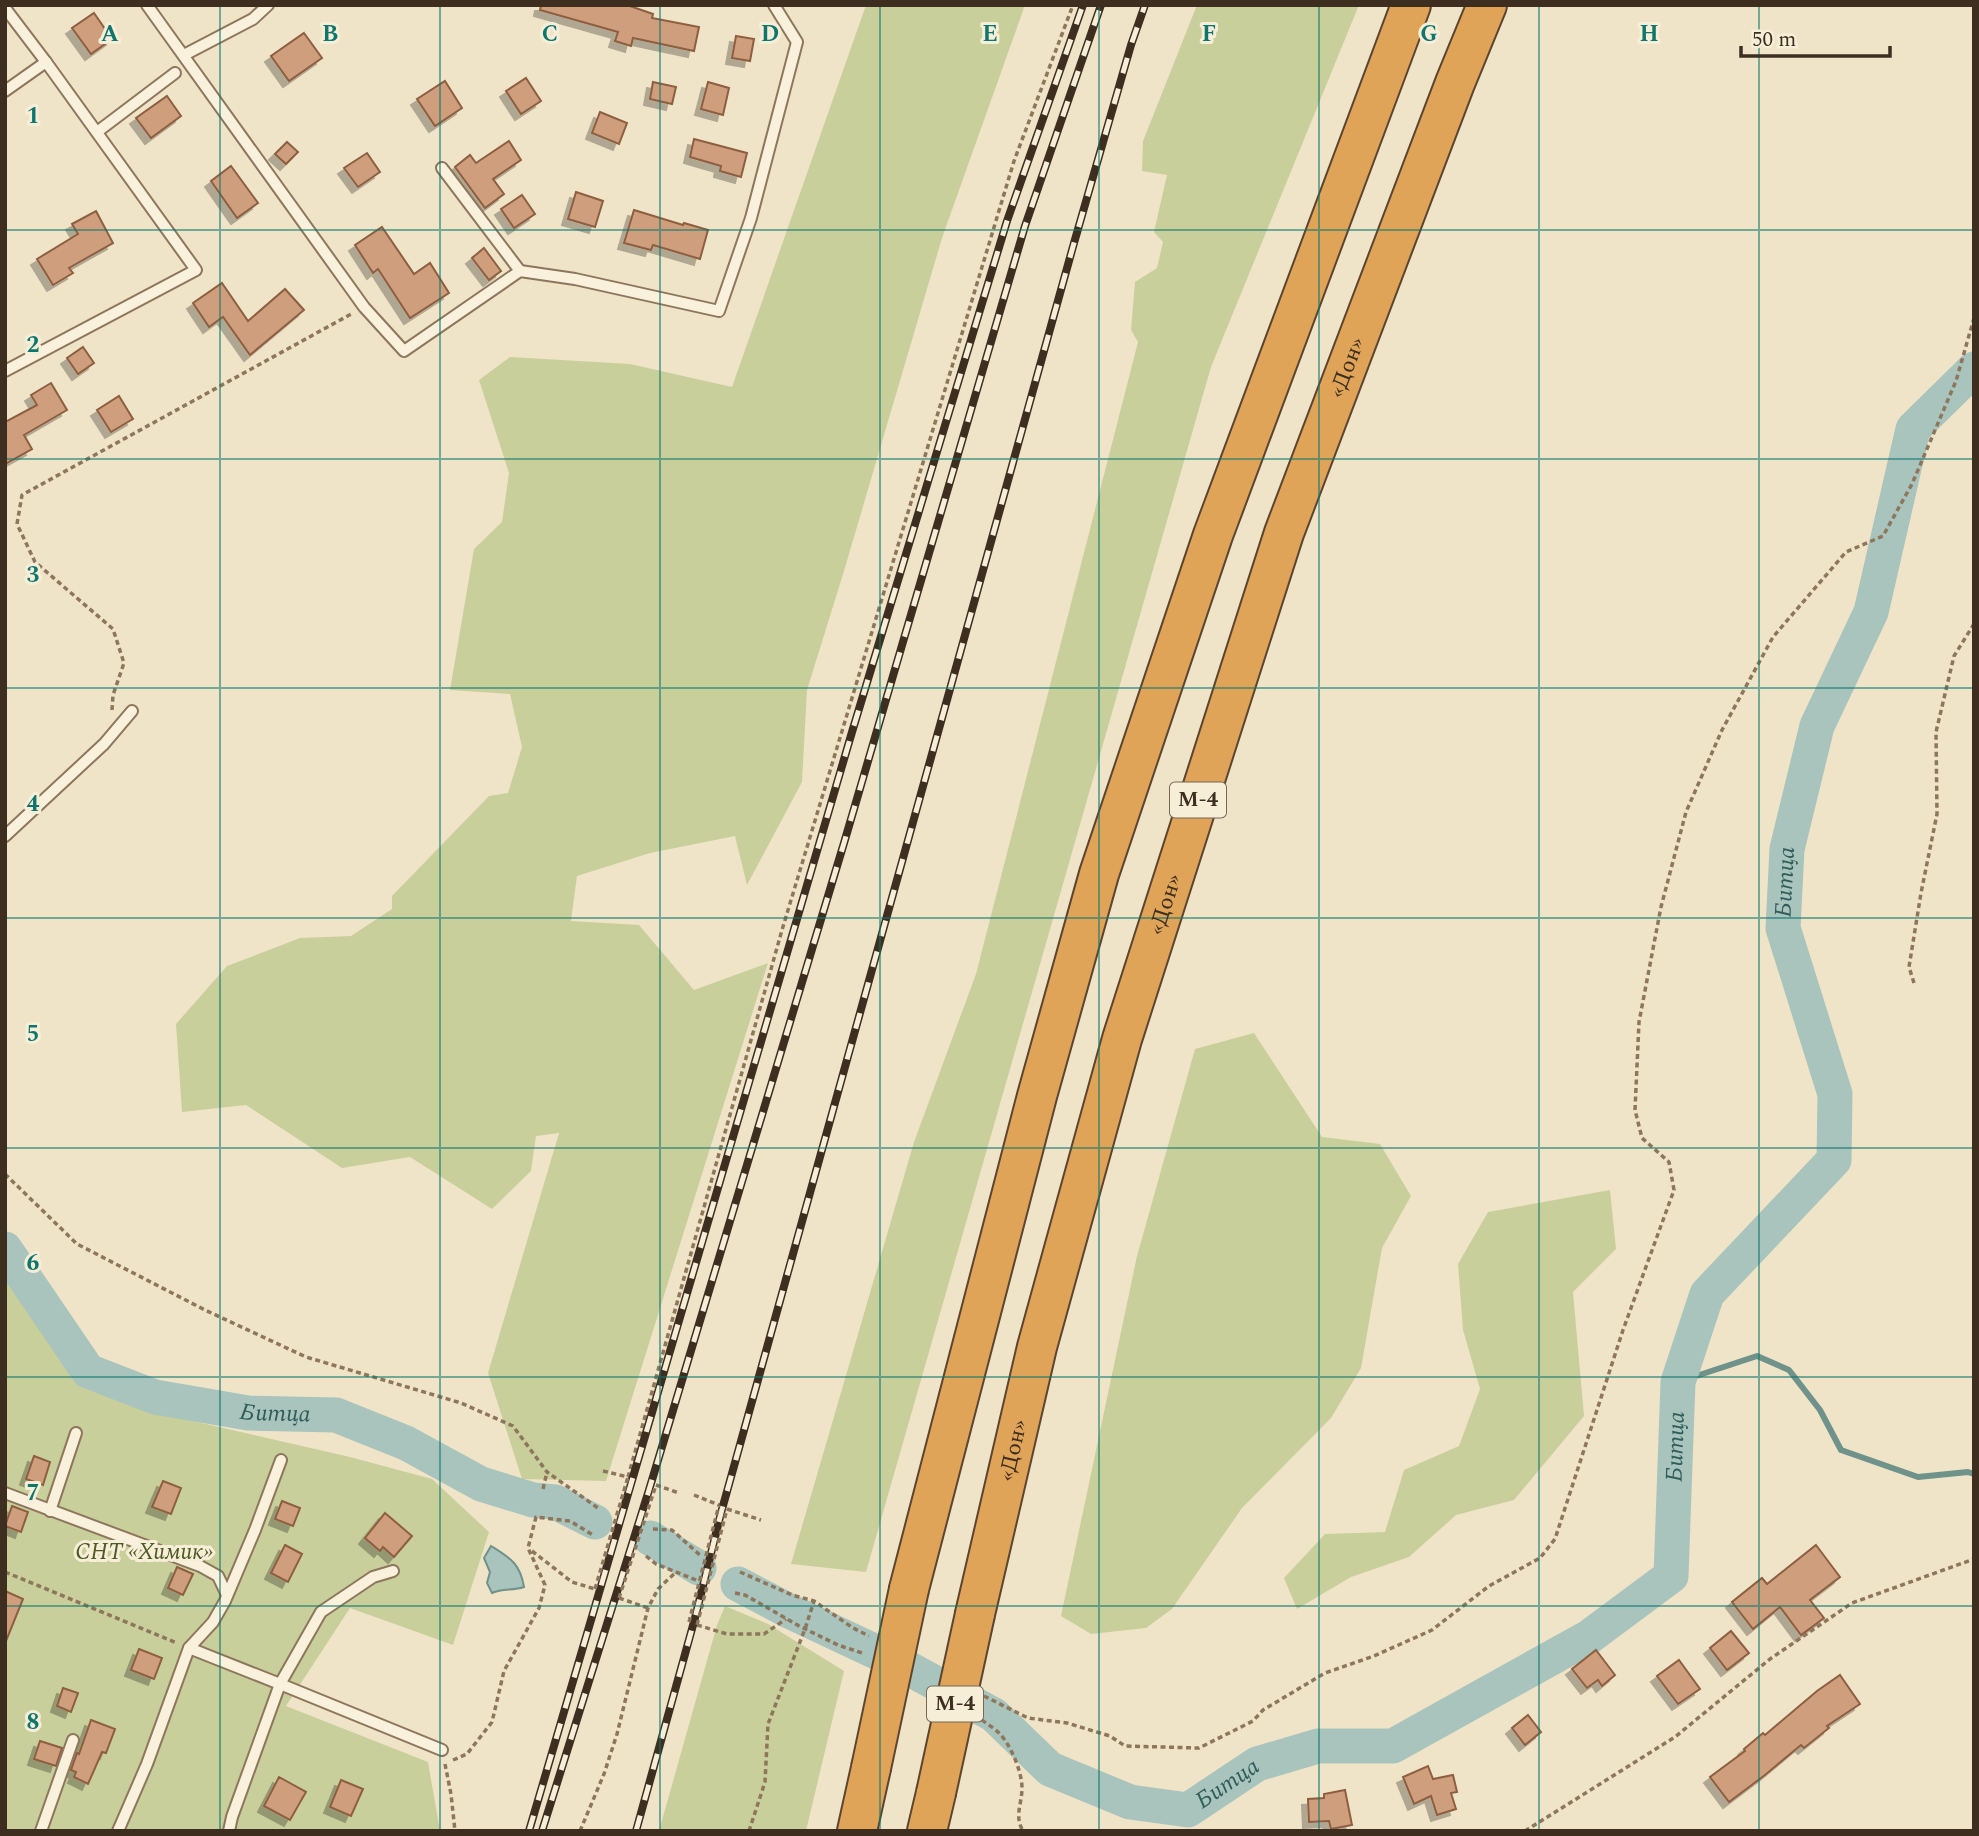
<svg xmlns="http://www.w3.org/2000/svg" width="1979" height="1836" viewBox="0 0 1979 1836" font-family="Spectral,serif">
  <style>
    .green { fill: #c9cf9b }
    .water { fill: #a9c4bc; stroke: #6f938a; stroke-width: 2 }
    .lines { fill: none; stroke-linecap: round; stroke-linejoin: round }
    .stream { stroke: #6f938a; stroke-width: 6 }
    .river { stroke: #a9c4bc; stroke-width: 35 }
    .building { fill: #cf9f7d; stroke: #8d5f41; stroke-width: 2; filter: url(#shadow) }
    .lane-casing { stroke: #8d765c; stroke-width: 14 }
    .highway-casing { stroke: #5b4430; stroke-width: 42 }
    .path { stroke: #8d765c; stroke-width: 3.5; stroke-dasharray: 5 3.5; stroke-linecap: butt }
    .lane { stroke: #faf1dc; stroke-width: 10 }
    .highway { stroke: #e0a458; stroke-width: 38 }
    .rail-casing { stroke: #3d2e20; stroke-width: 8 }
    .rail { stroke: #f7eed8; stroke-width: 5; stroke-dasharray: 16; stroke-linecap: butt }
    .highway-bridge-casing { stroke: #5b4430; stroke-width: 42; stroke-linecap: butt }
    .path-bridge { stroke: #8d765c; stroke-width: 3.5; stroke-dasharray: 5 3.5; stroke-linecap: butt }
    .highway-bridge { stroke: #e0a458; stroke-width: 38 }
    .grid { fill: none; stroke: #0f766e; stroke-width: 2; stroke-opacity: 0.55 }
    .labels { text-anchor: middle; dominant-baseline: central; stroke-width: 6; stroke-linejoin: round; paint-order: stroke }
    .shield { fill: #f7eed8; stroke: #756857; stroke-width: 2 }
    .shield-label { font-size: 21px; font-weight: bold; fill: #3d2e20 }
    .street-label { font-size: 23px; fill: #3d2e20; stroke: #f7eed8 }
    .park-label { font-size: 23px; font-style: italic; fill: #4d5a26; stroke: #f7eed8 }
    .water-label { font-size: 24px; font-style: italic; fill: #2f5d5a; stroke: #f7eed8 }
    .grid-label { font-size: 23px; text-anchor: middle; font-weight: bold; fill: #0f766e; stroke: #f7eed8; stroke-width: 6; stroke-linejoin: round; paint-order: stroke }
  </style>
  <defs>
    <filter id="shadow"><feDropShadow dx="-6" dy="6" stdDeviation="0" flood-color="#0004"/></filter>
  </defs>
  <rect width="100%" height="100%" fill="#f0e4c8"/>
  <g class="green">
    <polygon points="866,5 1025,5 942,238 844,571 807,690 802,782 747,885 735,836 650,853 577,876 571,921 639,925 694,990 768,963 606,1481 522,1479 488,1373 559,1133 536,1136 531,1171 492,1209 410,1157 342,1168 246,1105 182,1112 176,1024 227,966 300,938 351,936 392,909 392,896 489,796 508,793 522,747 510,694 450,690 474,549 502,522 509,473 479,380 510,357 630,364 732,387"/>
    <polygon points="1197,5 1359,5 1211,367 866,1572 791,1564 914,1142 976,974 1138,342 1131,330 1135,282 1157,268 1163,242 1154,232 1167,175 1142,171 1143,141"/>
    <polygon points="1254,1033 1322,1137 1380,1144 1411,1196 1382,1248 1361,1368 1331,1418 1242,1508 1172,1609 1146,1628 1091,1634 1061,1616 1137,1256 1195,1049"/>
    <polygon points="1610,1190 1616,1249 1573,1292 1584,1416 1514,1500 1456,1515 1409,1557 1351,1577 1297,1609 1284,1578 1325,1534 1385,1532 1404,1470 1459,1446 1480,1389 1463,1330 1458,1264 1488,1212"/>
    <polygon points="5,1272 154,1412 350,1457 432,1479 489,1532 453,1645 350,1608 286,1706 428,1762 440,1831 5,1831"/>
    <polygon points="725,1606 768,1624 844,1671 806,1831 659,1831 717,1625"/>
  </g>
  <path class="water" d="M491 1546C510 1558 520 1563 524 1587 513 1591 503 1588 492 1593L487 1583 490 1572 484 1558Z"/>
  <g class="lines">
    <polyline class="stream" points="1678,1382 1757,1356 1789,1370 1820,1410 1841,1450 1918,1477 1968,1472 1974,1474"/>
    <g class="river">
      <path id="s1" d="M5 1249 88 1371 155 1397 248 1413 336 1415 406 1443 481 1484 533 1500 555 1502 595 1522"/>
      <polyline points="650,1538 699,1568"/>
      <path id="s2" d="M738 1584 789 1611 893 1660 994 1715 1050 1769 1130 1802 1188 1810 1257 1764 1318 1746H1393L1589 1637 1671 1576 1678 1382 1707 1294 1834 1160 1835 1094 1783 928 1787 849 1817 726 1871 612 1913 429 1974 369"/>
    </g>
  </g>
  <g class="building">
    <polygon points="541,5 627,5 653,14 652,18 699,27 694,51 633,38 631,46 615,41 618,32 540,10"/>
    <polygon points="94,13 112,39 91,54 72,28"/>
    <polygon points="304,33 322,58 289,81 271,56"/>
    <polygon points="736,36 754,39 750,61 732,58"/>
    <polygon points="526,78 541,101 521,114 506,91"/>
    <polygon points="445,81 462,108 435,126 417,99"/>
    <polygon points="653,82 676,87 672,104 650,99"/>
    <polygon points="708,82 729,88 723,115 701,109"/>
    <polygon points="167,96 181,116 151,138 136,118"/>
    <polygon points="600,112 627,123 619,144 592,133"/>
    <polygon points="694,139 747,153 741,177 720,171 721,166 690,157"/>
    <polygon points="509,141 521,160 493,179 504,194 485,208 455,167 470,155 476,163"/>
    <polygon points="287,142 298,152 286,164 275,154"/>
    <polygon points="367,153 380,172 358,187 344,168"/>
    <polygon points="231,166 258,203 237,218 211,181"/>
    <polygon points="576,192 603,201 595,227 568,219"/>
    <polygon points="522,195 535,214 514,228 501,209"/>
    <polygon points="634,210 683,225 684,223 708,230 700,259 653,245 651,250 624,243"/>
    <polygon points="96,211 113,243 69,268 73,273 53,285 37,259 78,234 72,224"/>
    <polygon points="382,227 414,274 430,263 449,293 410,318 378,269 373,273 355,245"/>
    <polygon points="484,248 501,271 489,280 472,258"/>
    <polygon points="222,283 248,321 285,289 304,310 250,355 223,317 209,327 193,303"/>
    <polygon points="83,347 94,363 78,374 67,358"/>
    <polygon points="51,383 67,410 24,435 32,449 5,464 5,422 37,405 31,395"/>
    <polygon points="119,396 133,419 111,432 97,410"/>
    <polygon points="34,1456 50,1462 43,1485 26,1479"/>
    <polygon points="163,1481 181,1488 171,1514 152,1507"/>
    <polygon points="282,1501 300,1508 293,1526 275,1519"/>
    <polygon points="12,1506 28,1512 21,1532 5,1526"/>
    <polygon points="385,1513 412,1536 394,1557 383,1547 380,1551 365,1538"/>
    <polygon points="285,1545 302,1554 288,1582 271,1573"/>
    <polygon points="1816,1545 1840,1577 1810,1600 1824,1618 1801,1635 1780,1607 1753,1629 1732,1602 1762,1578 1767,1584"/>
    <polygon points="177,1567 193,1574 183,1595 168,1588"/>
    <polygon points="5,1591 23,1599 6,1641 5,1641"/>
    <polygon points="1731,1631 1749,1653 1727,1670 1710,1648"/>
    <polygon points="139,1649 162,1658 154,1679 131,1670"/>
    <polygon points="1596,1650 1615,1675 1602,1686 1598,1680 1587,1688 1572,1669"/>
    <polygon points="1679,1660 1700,1689 1678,1704 1657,1676"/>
    <polygon points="1840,1675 1860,1704 1827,1726 1829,1728 1804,1748 1801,1745 1765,1775 1729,1802 1710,1777 1745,1751 1744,1749 1763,1733 1765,1735 1817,1691"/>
    <polygon points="63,1688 78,1693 71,1712 57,1706"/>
    <polygon points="1528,1715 1541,1732 1525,1745 1512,1728"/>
    <polygon points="91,1720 115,1729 106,1753 102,1752 88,1784 74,1777 76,1772 71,1770 77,1753 79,1754"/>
    <polygon points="40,1741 62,1748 56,1766 34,1759"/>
    <polygon points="1428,1766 1433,1779 1453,1775 1457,1792 1451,1793 1456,1809 1437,1815 1431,1796 1414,1804 1403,1777"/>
    <polygon points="279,1777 306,1792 290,1820 264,1806"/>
    <polygon points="341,1780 363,1789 351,1816 330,1807"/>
    <polygon points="1345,1790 1352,1825 1331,1829 1329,1821 1309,1822 1308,1799 1324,1798 1324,1794"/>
  </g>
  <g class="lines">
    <defs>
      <g id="lane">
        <polyline points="147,5 364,307 404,351 520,271 575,279 719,311 751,218 797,42 774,5"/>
        <polyline points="5,8 46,62 196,270 5,371"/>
        <polyline points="184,55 253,19 268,5"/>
        <polyline points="5,91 46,62"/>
        <polyline points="97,132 175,73"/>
        <polyline points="442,168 520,271"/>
        <polyline points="5,836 104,744 132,711"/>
        <polyline points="5,1493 200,1566 218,1576 227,1595"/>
        <polyline points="50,1511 76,1433"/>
        <polyline points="189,1648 280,1684 442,1750"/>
        <polyline points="41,1831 73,1740"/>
        <polyline points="118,1831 147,1764 189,1648 213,1622 225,1601 255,1530 281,1460"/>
        <polyline points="229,1831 232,1817 280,1684 321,1612 373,1577 393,1571"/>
      </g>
      <g id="highway">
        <polyline points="909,1589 1037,1096 1099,874 1213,535 1411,5"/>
        <path id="s3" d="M975 1614 1037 1347 1122 1039 1284 533 1455 83 1487 5"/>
        <polyline points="857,1831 871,1768"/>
        <polyline points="927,1831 936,1793"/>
      </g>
    </defs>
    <use href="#lane" class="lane-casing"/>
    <use href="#highway" class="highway-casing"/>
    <g class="path">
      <polyline points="112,710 113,695 124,663 113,629 35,562 17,524 22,495 353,313"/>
      <polyline points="1914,983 1909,967 1921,893 1937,814 1936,732 1954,656 1974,624"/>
      <polyline points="5,1174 77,1244 205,1310 306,1357 461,1403 513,1426 547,1472 598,1508"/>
      <polyline points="603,1471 628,1477 782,930 1014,161 1073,5"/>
      <polyline points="656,1485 679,1493"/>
      <polyline points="543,1489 547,1472"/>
      <polyline points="694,1495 719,1505"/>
      <polyline points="727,1509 761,1520"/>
      <polyline points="653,1529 672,1530 701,1556"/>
      <polyline points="532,1551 572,1582 595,1589"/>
      <polyline points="646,1556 656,1564 696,1580"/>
      <polyline points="5,1572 177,1643"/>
      <polyline points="740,1572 792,1595 814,1601 853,1628 869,1636"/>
      <polyline points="735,1593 745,1595 801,1627 838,1645 865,1654"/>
      <polyline points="619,1598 648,1608"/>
      <polyline points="697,1625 727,1634 764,1634 786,1619"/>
      <polyline points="984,1696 1028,1718 1067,1723 1110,1736 1125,1746 1199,1748 1253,1721 1263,1710 1325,1673 1374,1656 1432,1630 1489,1586 1540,1558 1555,1539 1623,1330 1674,1190 1669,1162 1642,1138 1635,1110 1639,1022 1661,907 1686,812 1722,730 1773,637 1846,552 1883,536 1912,484 1956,381 1974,318"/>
      <path d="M982 1720C987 1724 994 1728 999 1733 1011 1745 1022 1772 1022 1788 1022 1804 1014 1816 1023 1831"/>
      <polyline points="453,1760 467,1754 492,1722 504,1671 539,1608 545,1585 528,1548 536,1517 570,1521 593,1535"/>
      <polyline points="445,1764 451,1794 455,1831"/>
      <polyline points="580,1831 604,1774 617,1734 648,1608 658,1589 676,1572"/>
      <polyline points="749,1831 765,1782 768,1724 805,1629 814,1601"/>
      <polyline points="1525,1831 1675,1737 1770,1659 1852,1603 1974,1559"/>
    </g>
    <use href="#lane" class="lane"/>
    <use href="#highway" class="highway"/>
    <defs>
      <g id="rail">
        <polyline points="529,1831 852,732 1007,221 1083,5"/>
        <polyline points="542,1831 649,1490 844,843 1025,226 1101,5"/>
        <polyline points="636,1831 695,1618 721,1513 1074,243 1131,45 1145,5"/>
      </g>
    </defs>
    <use href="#rail" class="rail-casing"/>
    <use href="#rail" class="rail"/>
    <defs>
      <g id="highway-bridge">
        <polyline points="871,1768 909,1589"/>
        <polyline points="936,1793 975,1614"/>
      </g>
    </defs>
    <use href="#highway-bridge" class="highway-bridge-casing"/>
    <g class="path-bridge">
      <polyline points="595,1589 628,1477"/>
      <polyline points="619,1598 656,1485"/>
      <polyline points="689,1622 719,1505"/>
      <polyline points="697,1625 727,1509"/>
    </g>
    <use href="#highway-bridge" class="highway-bridge"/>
  </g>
  <path class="grid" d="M220 5V1831M440 5V1831M660 5V1831M880 5V1831M1099 5V1831M1319 5V1831M1539 5V1831M1759 5V1831M5 230H1974M5 459H1974M5 688H1974M5 918H1974M5 1148H1974M5 1377H1974M5 1606H1974"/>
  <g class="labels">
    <g class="shield">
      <rect x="1170" y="782.5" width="56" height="35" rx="5"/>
      <rect x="927" y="1686.5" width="56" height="35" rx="5"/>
    </g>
    <g class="shield-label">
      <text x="1198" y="800">М-4</text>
      <text x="955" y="1704">М-4</text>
    </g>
    <g class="street-label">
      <text stroke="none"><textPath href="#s3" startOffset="1302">«Дон»</textPath></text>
      <text stroke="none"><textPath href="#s3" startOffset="735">«Дон»</textPath></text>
      <text stroke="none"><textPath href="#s3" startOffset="168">«Дон»</textPath></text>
    </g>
    <g class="park-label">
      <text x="144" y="1552">СНТ «Химик»</text>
    </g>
    <g class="water-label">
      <text stroke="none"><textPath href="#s2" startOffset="1816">Битца</textPath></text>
      <text stroke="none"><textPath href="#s1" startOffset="341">Битца</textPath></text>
      <text stroke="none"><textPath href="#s2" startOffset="1188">Битца</textPath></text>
      <text stroke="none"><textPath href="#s2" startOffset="558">Битца</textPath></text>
    </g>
  </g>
  <g class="grid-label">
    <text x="110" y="41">A</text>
    <text x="330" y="41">B</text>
    <text x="550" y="41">C</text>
    <text x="770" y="41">D</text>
    <text x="990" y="41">E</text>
    <text x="1209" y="41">F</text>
    <text x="1429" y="41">G</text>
    <text x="1649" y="41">H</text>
    <text x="33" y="123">1</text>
    <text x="33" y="352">2</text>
    <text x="33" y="582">3</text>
    <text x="33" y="811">4</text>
    <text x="33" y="1041">5</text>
    <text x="33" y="1270">6</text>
    <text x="33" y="1500">7</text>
    <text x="33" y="1729">8</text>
  </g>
  <rect width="1979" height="1836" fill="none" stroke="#3d2e20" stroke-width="14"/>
  <path d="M1741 46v10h149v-10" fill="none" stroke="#3d2e20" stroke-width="3.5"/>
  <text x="1752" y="46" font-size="21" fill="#3d2e20" stroke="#f7eed8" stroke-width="5" paint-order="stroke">50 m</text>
</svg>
